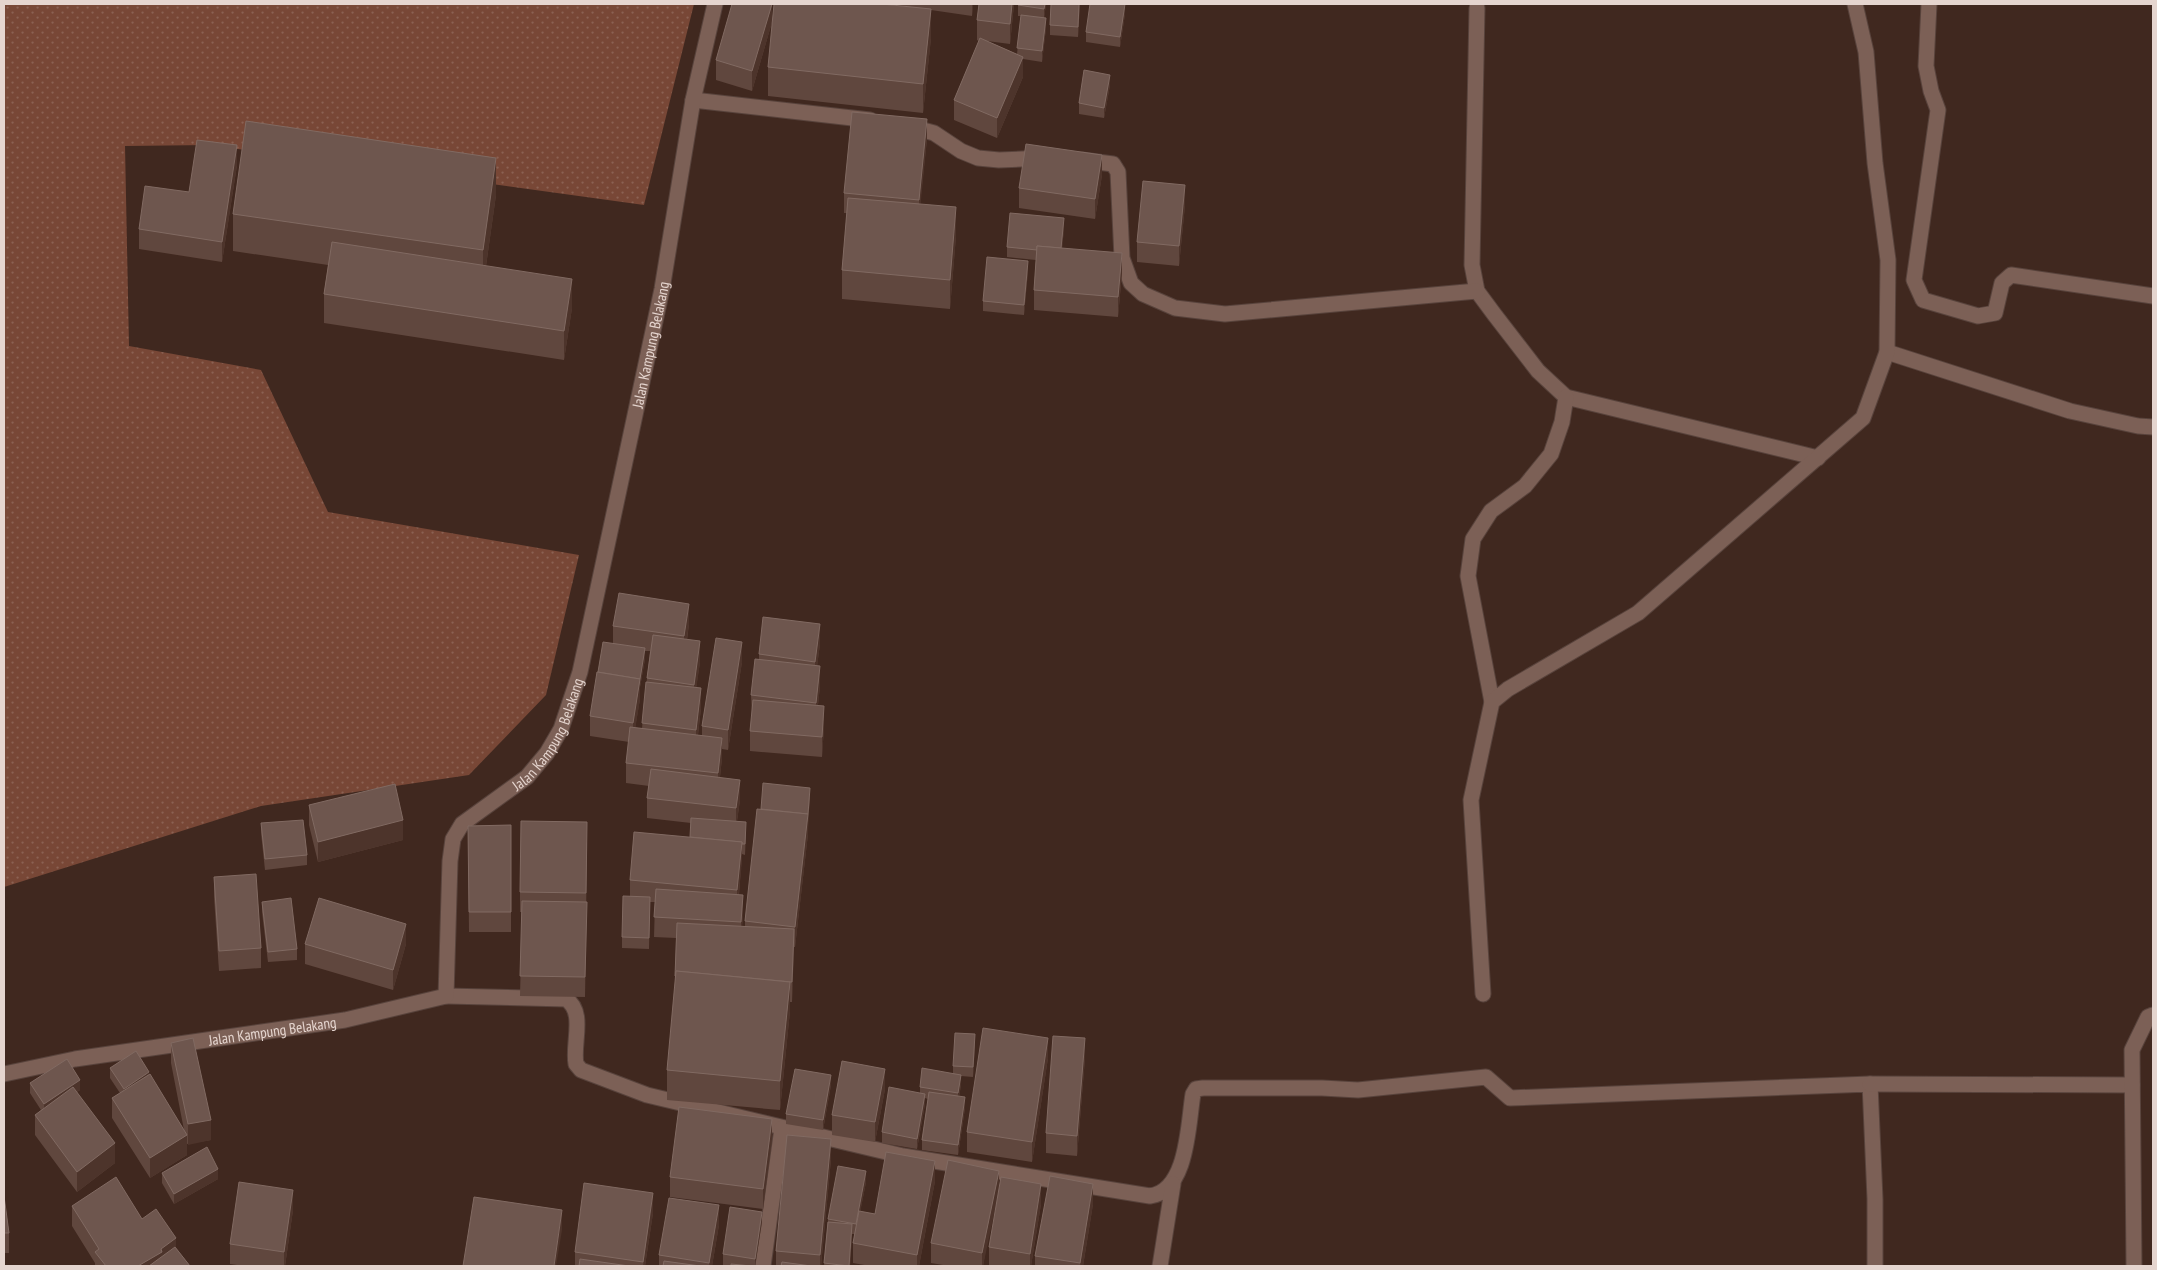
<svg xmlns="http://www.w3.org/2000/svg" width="2157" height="1270" viewBox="0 0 2157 1270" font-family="'PT Sans Narrow',sans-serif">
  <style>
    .green { fill: url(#green-dots) }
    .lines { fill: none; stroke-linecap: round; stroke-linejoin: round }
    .minor-casing { stroke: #58433c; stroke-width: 17 }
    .minor { stroke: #7c6056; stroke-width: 15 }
    .wall { fill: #60473e; fill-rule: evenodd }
    .shaded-wall { fill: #4d342b }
    .building { fill: #6e564e; stroke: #816a62 }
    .labels { text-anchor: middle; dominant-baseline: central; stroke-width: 4; stroke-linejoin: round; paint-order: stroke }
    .street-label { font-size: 15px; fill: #e5d5cf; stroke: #361e16 }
  </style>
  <defs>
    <pattern id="green-dots" width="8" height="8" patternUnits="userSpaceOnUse" patternTransform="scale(1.25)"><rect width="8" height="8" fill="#784736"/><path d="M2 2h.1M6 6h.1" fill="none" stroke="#8b6152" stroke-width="1.8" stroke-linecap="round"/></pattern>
  </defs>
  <rect width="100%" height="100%" fill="#40281f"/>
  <polygon class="green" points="4,4 694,4 644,205 209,145 125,146 129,346 261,370 328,512 579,555 546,695 469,775 261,806 4,887"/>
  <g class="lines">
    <defs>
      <g id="minor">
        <polyline points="1929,4 1926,66 1931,91 1938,110 1914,280 1923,300 1978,316 1995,313 2002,283 2011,275 2153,296"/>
        <polyline points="1477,8 1472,265 1477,291 1494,314 1538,371 1566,397 1818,458"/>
        <polyline points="693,100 870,120"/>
        <polyline points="908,126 934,133 961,151 978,158 999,160 1044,158"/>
        <polyline points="1082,160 1113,164 1118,172 1122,258 1131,283 1143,294 1175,308 1225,314 1477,291"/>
        <polyline points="1887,352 2070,411 2138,426 2153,427"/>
        <polyline points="1492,702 1468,576 1473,539 1491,511 1525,486 1551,454 1562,422 1566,397"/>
        <polyline points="1483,994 1471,800 1492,702 1508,689 1638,613 1863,418 1887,352 1888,260 1875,163 1866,52 1855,4"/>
        <path d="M446 996 566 999C586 1012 572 1044 576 1064L581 1070 647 1095 903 1156 1150 1196C1188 1191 1188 1124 1193 1094L1196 1089 1203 1088H1322L1358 1090 1486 1077 1510 1098 1870 1084 1875 1199V1266"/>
        <path id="s1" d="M4 1074 75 1059 345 1020 446 996 450 861 453 839 462 824 527 777 547 753 561 729 580 672 662 289 693 100 715 4"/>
        <polyline points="1870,1084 2132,1085"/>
        <polyline points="763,1266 782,1128"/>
        <polyline points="1160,1266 1173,1184"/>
        <polyline points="2134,1266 2132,1050 2148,1017 2153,1015"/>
      </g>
    </defs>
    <use href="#minor" class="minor-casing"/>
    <use href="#minor" class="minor"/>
  </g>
  <g class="wall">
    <polygon points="772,4 772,22 752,91 716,80 716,60"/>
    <polygon points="888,4 973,4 972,16 931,10 931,38 923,113 768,96 768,67 905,6"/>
    <polygon points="979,4 1014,4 1010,44 987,41 1017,54 1021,16 1018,16 1018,4 1046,4 1044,18 1046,28 1042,62 1023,59 1023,77 997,138 954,120 954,100 979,41 977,40 977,20"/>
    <polygon points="1080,4 1078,37 1050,35 1050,25"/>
    <polygon points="1125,14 1120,47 1086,42 1086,32"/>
    <polygon points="1110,85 1104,118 1079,114 1079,103"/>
    <polygon points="927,139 920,204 956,236 950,309 842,299 842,270 847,213 844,213 844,193"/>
    <polygon points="237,165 222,262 139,249 139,229 189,192"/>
    <polygon points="1102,175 1095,219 1019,208 1019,188"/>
    <polygon points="496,195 486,266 572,308 564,360 324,323 324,294 328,265 233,251 233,214"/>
    <polygon points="1185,205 1179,266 1137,262 1137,242"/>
    <polygon points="1064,229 1062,248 1122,273 1118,317 1034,310 1034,290 1036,260 1007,257 1007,247"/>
    <polygon points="1028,271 1024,315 983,311 983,301"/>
    <path d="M689 624 687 640 700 662 696 688 701 708 698 735 702 736V726L742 662 728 750 722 749V758L720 777 740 800 737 821 746 832 745 855 742 854 739 895 743 915 742 926H745V921L761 809 810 798 808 823V834L795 947H794L792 1002H790V1011L780 1110 667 1100V1070L675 986 676 938 654 937 655 902H650L649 949 622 948V937L630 896V880L690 837 691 823 647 818V798L649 786 626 783V763L629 742 590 736V716L613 643V626ZM645 651H650L647 678 642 728H635L640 699V687L645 659Z"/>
    <polygon points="820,644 817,666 820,686 818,705 824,726 822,757 750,751 750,731 752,715 751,695 759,659 759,654"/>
    <polygon points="309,805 403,840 318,862 309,825"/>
    <polygon points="261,823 307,855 307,865 265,870 261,833"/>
    <polygon points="511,825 511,932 469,932 468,826"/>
    <polygon points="587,842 585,997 520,996 522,912 520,912 520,892"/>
    <polygon points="214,877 261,948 261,968 219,971 214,897"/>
    <polygon points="262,902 297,949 297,960 268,962 262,912"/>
    <polygon points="305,944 406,944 393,990 305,964"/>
    <polygon points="171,1043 211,1140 187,1144 187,1155 150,1178 112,1118 112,1098 120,1093 110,1078 110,1068 149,1075 184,1130 171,1063"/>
    <polygon points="975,1045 973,1077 961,1076 961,1085 959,1097 965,1108 958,1155 922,1150 922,1140 928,1099 925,1098 925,1104 917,1149 882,1143 882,1132 920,1093 920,1087 953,1074 953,1066"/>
    <polygon points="1048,1058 1032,1162 967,1152 967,1132"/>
    <polygon points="1085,1058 1077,1156 1046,1153 1046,1133"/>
    <polygon points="30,1083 80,1090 77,1092 115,1163 77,1192 35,1135 35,1115 41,1110 30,1093"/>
    <polygon points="831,1085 823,1130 786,1124 786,1114"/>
    <polygon points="885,1089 875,1142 832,1135 832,1115"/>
    <polygon points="772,1139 763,1209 670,1197 670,1177"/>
    <polygon points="831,1159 821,1266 776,1266 776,1251"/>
    <polygon points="999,1171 983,1266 949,1266 931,1263 931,1243"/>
    <polygon points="162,1173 218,1179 174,1204 162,1183"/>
    <polygon points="935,1181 919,1266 870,1266 853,1263 853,1243 855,1234 852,1234 850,1266 824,1266 828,1219 866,1182 860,1212 875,1214"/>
    <polygon points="4,1196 9,1233 9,1253 4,1253"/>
    <polygon points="1041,1204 1031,1266 989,1266 989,1247"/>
    <polygon points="1093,1204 1083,1266 1035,1266 1035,1256"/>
    <polygon points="72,1206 142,1219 176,1248 190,1266 95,1266 95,1263 72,1226"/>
    <polygon points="293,1210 285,1266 244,1266 230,1264 230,1244"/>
    <polygon points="653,1213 645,1266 575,1266 575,1252"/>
    <polygon points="762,1222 755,1266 731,1266 723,1265 723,1254"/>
    <polygon points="719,1225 712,1266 659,1266 659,1255"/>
  </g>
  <g class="shaded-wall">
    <polygon points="772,4 772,22 752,91 752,71"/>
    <polygon points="972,4 973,4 972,16"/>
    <polygon points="1012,4 1014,4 1010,44 1010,24"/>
    <polygon points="1045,4 1046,4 1044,19 1044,9"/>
    <polygon points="1079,4 1080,4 1078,37 1078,27"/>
    <polygon points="1125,4 1125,14 1120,47 1120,37"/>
    <polygon points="931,9 931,38 923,113 923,84"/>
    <polygon points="1046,18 1046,28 1042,62 1042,51"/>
    <polygon points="1023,57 1023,77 997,138 997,118"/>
    <polygon points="1110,75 1110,85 1104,118 1104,108"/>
    <polygon points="927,119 927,139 919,220 919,200"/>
    <polygon points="237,145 237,165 222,262 222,242"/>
    <polygon points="1102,155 1102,175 1095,219 1095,199"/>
    <polygon points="496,158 496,195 483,287 483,250"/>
    <polygon points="1185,185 1185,205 1179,266 1179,246"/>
    <polygon points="956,207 956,236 950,309 950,280"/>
    <polygon points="1064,218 1064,229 1061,262 1061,252"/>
    <polygon points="1122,253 1122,273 1118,317 1118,297"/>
    <polygon points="1028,261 1028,271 1024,315 1024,305"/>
    <polygon points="572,279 572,308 564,360 564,331"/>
    <polygon points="689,604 689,624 684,657 684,636"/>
    <polygon points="820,624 820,644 815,682 815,662"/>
    <polygon points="700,641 700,662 694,705 694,685"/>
    <polygon points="742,642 742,662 728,750 728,730"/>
    <polygon points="645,648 645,659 640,687 640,699 633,743 633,723"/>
    <polygon points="820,666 820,686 816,723 816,703"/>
    <polygon points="701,688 701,708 696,750 696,730"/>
    <polygon points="824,706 824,726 822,757 822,737"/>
    <polygon points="722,738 722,758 718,793 718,773"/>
    <polygon points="740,780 740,800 736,828 736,808"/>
    <polygon points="810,788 808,834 795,947 795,927"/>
    <polygon points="403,820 403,840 318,862 318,842"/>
    <polygon points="742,842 742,862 737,910 737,890"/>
    <polygon points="743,895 743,915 741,942 741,922"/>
    <polygon points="587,902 587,922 585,997 585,977"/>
    <polygon points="406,924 406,944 393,990 393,970"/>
    <polygon points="794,929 794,949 792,1002 792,982"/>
    <polygon points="790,982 790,1011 780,1110 780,1081"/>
    <polygon points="975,1034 975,1045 973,1077 973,1067"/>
    <polygon points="1048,1038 1048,1058 1032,1162 1032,1142"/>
    <polygon points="1085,1038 1085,1058 1077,1156 1077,1136"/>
    <polygon points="885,1069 885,1089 875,1142 875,1122"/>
    <polygon points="149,1072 149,1082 124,1099 124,1089"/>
    <polygon points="831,1075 831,1085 823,1130 823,1120"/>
    <polygon points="961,1075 961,1085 958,1103 958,1093"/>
    <polygon points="80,1080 80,1090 44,1114 44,1104"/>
    <polygon points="925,1094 925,1104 917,1149 917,1139"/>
    <polygon points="965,1097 965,1108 958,1155 958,1145"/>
    <polygon points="772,1119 772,1139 763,1209 763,1189"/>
    <polygon points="211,1120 211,1140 188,1145 188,1124"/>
    <polygon points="187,1135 187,1155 150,1178 150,1158"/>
    <polygon points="831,1139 831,1159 821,1266 820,1266 820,1255"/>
    <polygon points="115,1143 115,1163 77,1192 77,1172"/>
    <polygon points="935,1161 935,1181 919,1266 917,1266 917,1255"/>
    <polygon points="218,1169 218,1179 174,1204 174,1194"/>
    <polygon points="866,1171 866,1182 856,1234 856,1224"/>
    <polygon points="999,1171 999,1191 983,1266 982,1266 982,1253"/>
    <polygon points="1041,1184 1041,1204 1031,1266 1030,1266 1030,1254"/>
    <polygon points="1093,1184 1093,1204 1083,1266 1080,1266"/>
    <polygon points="293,1190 293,1210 285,1266 284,1266 284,1252"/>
    <polygon points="653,1193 653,1213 645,1266 643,1266"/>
    <polygon points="719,1205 719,1225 712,1266 709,1266"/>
    <polygon points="562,1210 562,1230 556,1266 554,1266"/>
    <polygon points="762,1212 762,1222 755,1266 755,1259"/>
    <polygon points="852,1224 852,1235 850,1266 849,1266"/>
    <polygon points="176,1238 176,1258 164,1266 138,1266 161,1249"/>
  </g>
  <g class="building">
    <polygon points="732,4 772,4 752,71 716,60"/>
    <polygon points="774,4 882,4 931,9 923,84 768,67"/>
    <polygon points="979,4 1012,4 1010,24 977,20"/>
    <polygon points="1018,4 1045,4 1044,9 1018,5"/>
    <polygon points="1051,4 1079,4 1078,27 1050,25"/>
    <polygon points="1090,4 1125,4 1120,37 1086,32"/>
    <polygon points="1021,15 1046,18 1042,51 1017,48"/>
    <polygon points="980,38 1023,57 997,118 954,100"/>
    <polygon points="1084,70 1110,75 1104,108 1079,103"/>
    <polygon points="852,112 927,119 919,200 844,193"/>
    <polygon points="246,121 496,158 483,250 233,214"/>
    <polygon points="197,140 237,145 222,242 139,229 145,186 189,192"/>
    <polygon points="1026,144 1102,155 1095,199 1019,188"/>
    <polygon points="1143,181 1185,185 1179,246 1137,242"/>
    <polygon points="848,198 956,207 950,280 842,270"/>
    <polygon points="1010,213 1064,218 1061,248 1037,246 1037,250 1007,247"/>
    <polygon points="332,242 572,279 564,331 324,294"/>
    <polygon points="1037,246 1122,253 1118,297 1034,290"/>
    <polygon points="987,257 1028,261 1024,305 983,301"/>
    <polygon points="619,593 689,604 684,636 613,626"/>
    <polygon points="763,617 820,624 815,662 759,654"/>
    <polygon points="653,635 700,641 694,685 647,678"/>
    <polygon points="716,638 742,642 728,730 702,726"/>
    <polygon points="603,642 645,648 640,679 598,672"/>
    <polygon points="755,659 820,666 816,703 751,695"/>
    <polygon points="597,672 640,679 633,723 590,716"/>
    <polygon points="646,682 701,688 696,730 642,723"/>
    <polygon points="753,700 824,706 822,737 750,731"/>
    <polygon points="630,727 722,738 718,773 626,763"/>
    <polygon points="651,769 740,780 736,808 647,798"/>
    <polygon points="763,783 810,788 808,814 761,809"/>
    <polygon points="395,784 403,820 318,842 309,805"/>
    <polygon points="757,809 808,814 795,927 745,921"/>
    <polygon points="691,818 746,822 745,844 742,844 742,842 690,837"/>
    <polygon points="303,820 307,855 265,859 261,823"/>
    <polygon points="521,821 587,822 586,893 520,892"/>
    <polygon points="511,825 511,912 469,912 468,826"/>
    <polygon points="634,832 742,842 737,890 630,880"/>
    <polygon points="256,874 261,948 219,951 214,877"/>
    <polygon points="656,889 743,895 741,922 654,917"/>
    <polygon points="623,896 650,897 649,938 622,937"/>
    <polygon points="291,898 297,949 268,952 262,902"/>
    <polygon points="319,898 406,924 393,970 305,944"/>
    <polygon points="522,901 587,902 585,977 520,976"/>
    <polygon points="677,923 794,929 792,982 676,971 676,976 675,976"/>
    <polygon points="676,971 790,982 780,1081 667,1070"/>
    <polygon points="983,1028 1048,1038 1032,1142 967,1132"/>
    <polygon points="955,1033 975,1034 973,1067 953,1066"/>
    <polygon points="1053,1036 1085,1038 1077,1136 1046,1133"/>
    <polygon points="193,1038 211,1120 188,1124 171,1043"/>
    <polygon points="136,1051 149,1072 124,1089 110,1068"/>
    <polygon points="67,1059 80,1080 44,1104 30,1083"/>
    <polygon points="842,1061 885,1069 875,1122 832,1115"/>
    <polygon points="922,1068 961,1075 958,1093 920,1087"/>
    <polygon points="795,1069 831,1075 823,1120 786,1114"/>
    <polygon points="150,1074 187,1135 150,1158 112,1098"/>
    <polygon points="73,1087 115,1143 77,1172 35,1115"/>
    <polygon points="889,1087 925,1094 917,1139 882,1132"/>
    <polygon points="929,1092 965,1097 958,1145 922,1140"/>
    <polygon points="679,1107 772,1119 763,1189 670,1177"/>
    <polygon points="787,1135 831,1139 820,1255 776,1251"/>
    <polygon points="207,1147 218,1169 174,1194 162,1173"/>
    <polygon points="886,1152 935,1161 917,1255 853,1243 859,1211 875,1214"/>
    <polygon points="948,1160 999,1171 982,1253 931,1243"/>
    <polygon points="838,1166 866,1171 856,1224 828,1219"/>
    <polygon points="1050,1176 1093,1184 1080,1263 1035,1256"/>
    <polygon points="116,1177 142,1219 156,1209 176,1238 161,1249 162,1252 138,1266 106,1266 95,1252 99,1249 72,1206"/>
    <polygon points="1001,1177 1041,1184 1030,1254 989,1247"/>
    <polygon points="239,1182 293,1190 284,1252 230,1244"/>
    <polygon points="584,1183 653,1193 643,1262 575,1252"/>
    <polygon points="4,1196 9,1233 4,1233"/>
    <polygon points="474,1197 562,1210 554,1266 463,1266"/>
    <polygon points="669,1198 719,1205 709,1263 659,1255"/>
    <polygon points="730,1207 762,1212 755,1259 723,1254"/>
    <polygon points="828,1222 852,1224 849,1266 824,1263"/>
    <polygon points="175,1247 190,1266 149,1266"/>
    <polygon points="580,1259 629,1266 579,1266"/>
    <polygon points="664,1261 700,1266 663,1266"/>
    <polygon points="782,1262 811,1266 781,1266"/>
    <polygon points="731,1264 751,1266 731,1266"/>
  </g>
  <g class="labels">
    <g class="street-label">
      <text stroke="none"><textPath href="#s1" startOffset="1158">Jalan Kampung Belakang</textPath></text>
      <text stroke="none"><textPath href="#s1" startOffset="752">Jalan Kampung Belakang</textPath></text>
      <text stroke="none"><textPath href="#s1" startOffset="272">Jalan Kampung Belakang</textPath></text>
    </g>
  </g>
  <rect width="2157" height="1270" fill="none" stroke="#e5d5cf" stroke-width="10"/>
</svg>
